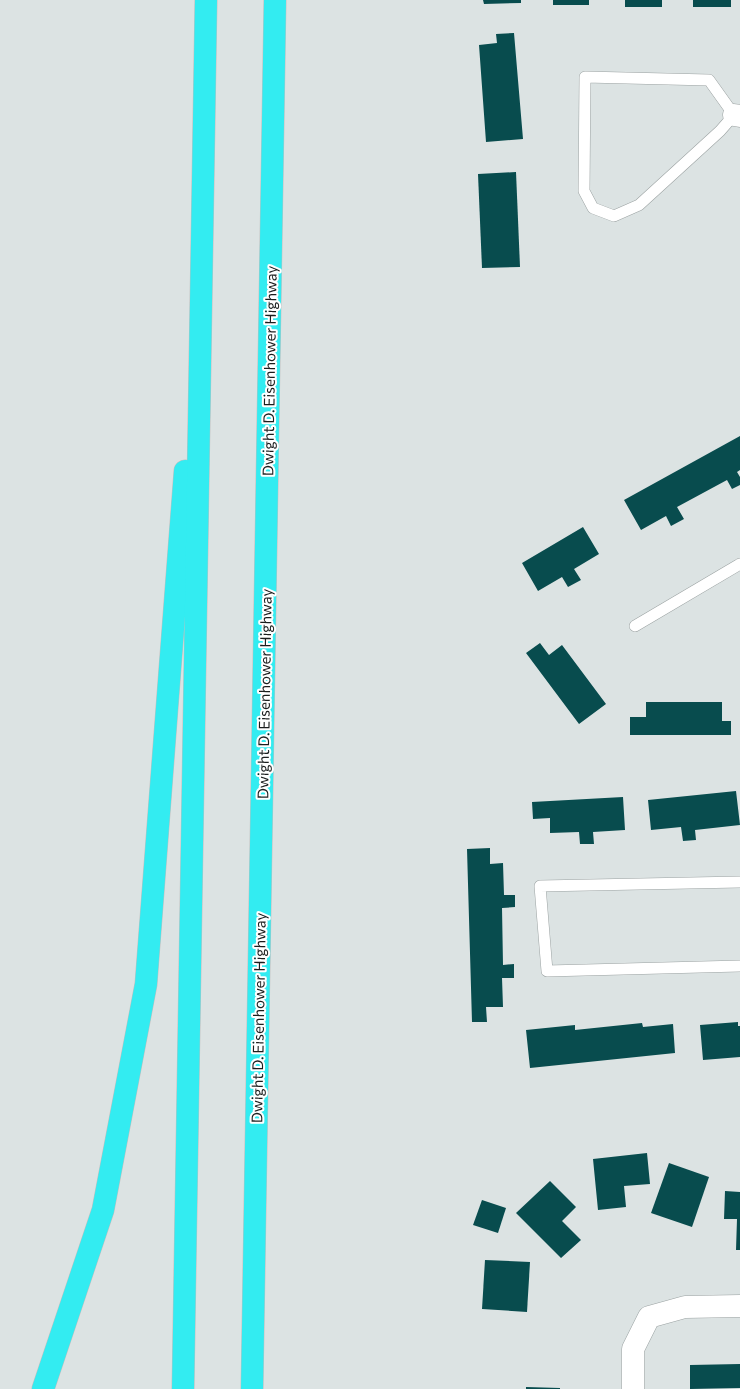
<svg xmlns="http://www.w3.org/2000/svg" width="740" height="1389" viewBox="0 0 740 1389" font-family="Commissioner,sans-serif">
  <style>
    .building { fill: #084c4e }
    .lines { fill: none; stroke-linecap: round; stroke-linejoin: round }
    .lane-casing { stroke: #9ba2a2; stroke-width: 12 }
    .street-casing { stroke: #9ba2a2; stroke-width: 23 }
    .highway-casing { stroke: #bfc0c0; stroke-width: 23 }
    .lane { stroke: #fff; stroke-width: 11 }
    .street { stroke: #fff; stroke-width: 22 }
    .highway { stroke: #33ecf1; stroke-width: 22 }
    .labels { text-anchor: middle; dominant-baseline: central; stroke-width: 4; stroke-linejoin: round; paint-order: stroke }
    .street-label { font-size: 15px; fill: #1b1e1e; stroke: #fff }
  </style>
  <rect width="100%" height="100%" fill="#dce3e3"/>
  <g class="building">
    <polygon points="483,0 521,0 521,3 484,4"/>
    <rect x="553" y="0" width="36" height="5"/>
    <rect x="625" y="0" width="37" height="7"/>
    <rect x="693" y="0" width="38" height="7"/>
    <polygon points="514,33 523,139 486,142 479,45 497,43 496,34"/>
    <polygon points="516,172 520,267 482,268 478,174"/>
    <polygon points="740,436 740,470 737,472 740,477 740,485 732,489 727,480 677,507 684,519 671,526 666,516 641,530 624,500"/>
    <polygon points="583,527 599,554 574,569 581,580 568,587 562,577 538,591 522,563"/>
    <polygon points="540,643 549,655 562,645 606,704 579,724 526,653"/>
    <polygon points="646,702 722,702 722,721 731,721 731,735 630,735 630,717 646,717"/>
    <polygon points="736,791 740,825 695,830 696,840 683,841 681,827 651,830 648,800"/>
    <polygon points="623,797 625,830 593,832 594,844 580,844 579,832 550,833 550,818 533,819 532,802"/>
    <polygon points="490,848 490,864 503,863 504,895 515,895 515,907 502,908 503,965 514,964 514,978 502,978 503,1007 486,1007 487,1022 472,1022 467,849"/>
    <polygon points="738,1022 738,1026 740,1026 740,1057 703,1060 700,1025"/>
    <polygon points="642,1023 643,1027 673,1024 675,1053 530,1068 526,1030 575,1025 575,1030"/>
    <polygon points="647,1153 650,1184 624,1186 626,1207 598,1210 593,1159"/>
    <polygon points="669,1163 709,1177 692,1227 651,1213"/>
    <polygon points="550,1181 576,1207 562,1221 581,1240 561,1258 516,1213"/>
    <polygon points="725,1191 740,1192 740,1250 736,1250 737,1219 724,1219"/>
    <polygon points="482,1200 506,1208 498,1233 473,1225"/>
    <polygon points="485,1260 530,1262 527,1312 482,1309"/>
    <polygon points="740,1364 740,1388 690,1389 690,1365"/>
    <polygon points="526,1387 560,1388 560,1389 526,1389"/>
  </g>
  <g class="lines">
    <defs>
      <g id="lane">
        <polygon points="585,77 709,80 734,115 720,131 639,205 614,216 593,208 584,191"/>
        <polyline points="635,626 740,564"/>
        <polyline points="740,882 540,886 547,971 740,966"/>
      </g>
      <g id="street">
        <polyline points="734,115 740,116"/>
        <polyline points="633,1389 633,1349 649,1317 685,1307 740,1306"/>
      </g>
      <g id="highway">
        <polyline points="43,1389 103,1210 146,984 185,471"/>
        <polyline points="183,1389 206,0"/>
        <polyline points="252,1389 275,0"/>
      </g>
    </defs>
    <use href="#lane" class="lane-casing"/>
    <use href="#street" class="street-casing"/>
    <use href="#highway" class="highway-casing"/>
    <use href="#lane" class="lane"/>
    <use href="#street" class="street"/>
    <use href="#highway" class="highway"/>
  </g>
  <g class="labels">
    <g class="street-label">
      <text transform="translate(269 371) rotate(-89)">Dwight D. Eisenhower Highway</text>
      <text transform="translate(264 694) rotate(-89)">Dwight D. Eisenhower Highway</text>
      <text transform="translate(258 1018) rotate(-89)">Dwight D. Eisenhower Highway</text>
    </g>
  </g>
</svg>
